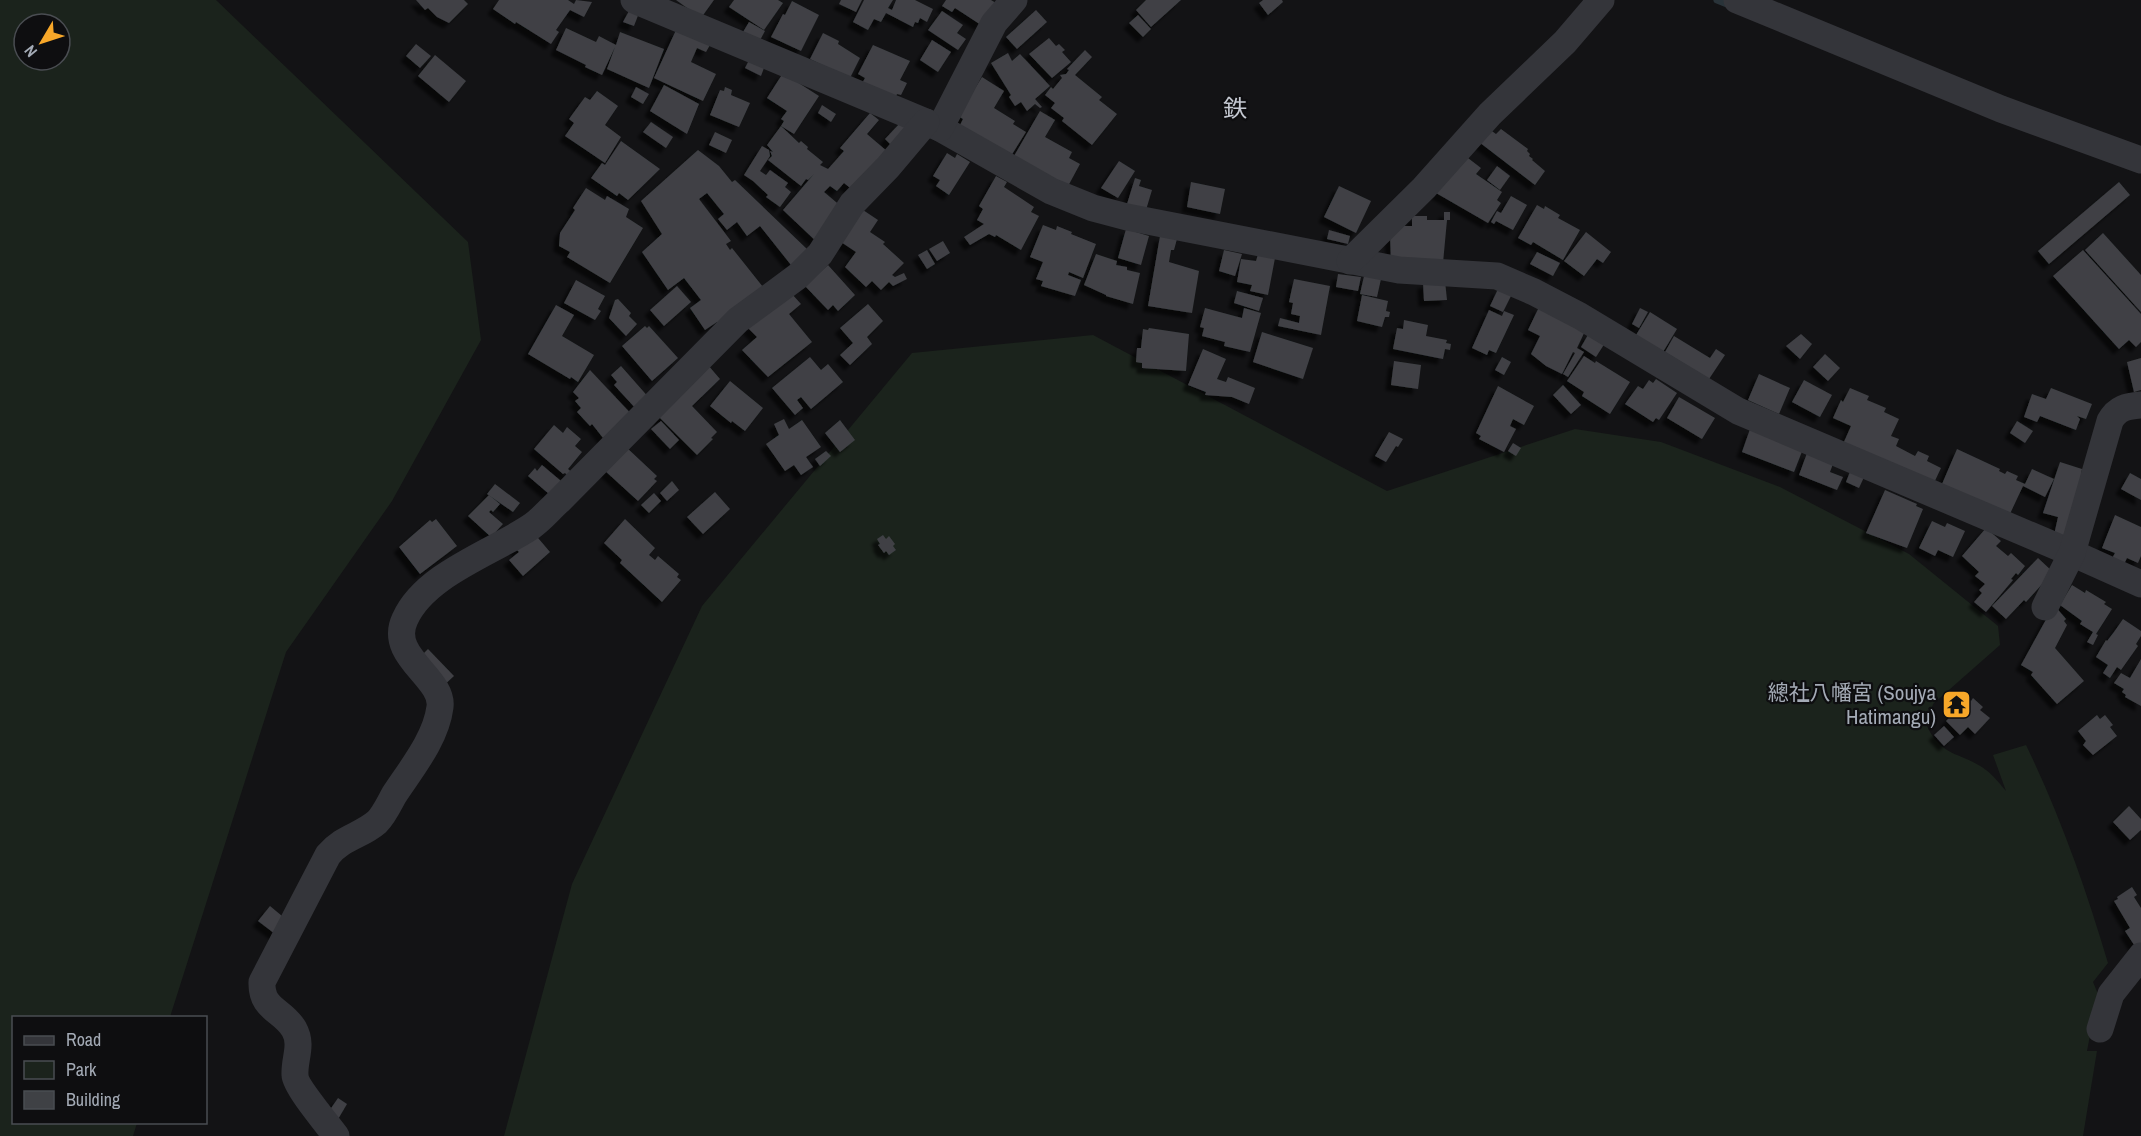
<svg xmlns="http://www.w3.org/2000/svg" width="2141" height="1136" viewBox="0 0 2141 1136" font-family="'Archivo Narrow','Noto Sans JP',sans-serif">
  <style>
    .green { fill: #1b231c; fill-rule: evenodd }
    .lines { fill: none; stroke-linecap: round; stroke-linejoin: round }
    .stream { stroke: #293339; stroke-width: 7 }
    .building { fill: #3f4145; filter: url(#shadow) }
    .minor { stroke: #34353a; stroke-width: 27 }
    .labels { text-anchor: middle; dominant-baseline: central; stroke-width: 4.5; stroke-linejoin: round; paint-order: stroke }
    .poi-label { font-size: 21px; fill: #a4abb6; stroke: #0e0e10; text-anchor: end }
    .quarter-label { font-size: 24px; fill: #c5c9d2; stroke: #0e0e10 }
  </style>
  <defs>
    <filter id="shadow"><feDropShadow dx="-5.5" dy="5.5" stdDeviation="1.5" flood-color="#0009"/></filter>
  </defs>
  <rect width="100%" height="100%" fill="#131315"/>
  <g class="green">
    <path d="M0 0H216L468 242 481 340 392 501 286 652 170 1017 14 1018V1122L137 1123 133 1136H0ZM24 24H60V60H24Z"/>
    <path d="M1093 335 1387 491 1575 429 1661 442 1780 487 1909 554 1998 626 2000 645 1933 704 1927 726C1942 758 1962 752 1986 770 1993 775 2000 784 2006 791L1993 755 2026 745C2060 815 2086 889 2108 963L2093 982 2098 994 2087 1051H2097L2083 1136H504L572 884 702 606 912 353Z"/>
  </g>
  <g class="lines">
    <polyline class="stream" points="1717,0 1732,6"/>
  </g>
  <g class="building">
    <polygon points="416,0 464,0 468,4 449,23 437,17 428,8 425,10"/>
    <polygon points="499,0 568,0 574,4 576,0 592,2 584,17 570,10 556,30 559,32 551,44 516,22 515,24 493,9"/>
    <polygon points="676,0 714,0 701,18"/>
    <polygon points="734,0 778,0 783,3 764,30 729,7"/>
    <polygon points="841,0 862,0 856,12 839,4"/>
    <polygon points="864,0 893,0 888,8 892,10 896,0 915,0 933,9 927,22 920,18 918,23 915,22 913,27 886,13 881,22 874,19 868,30 853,22"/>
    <polygon points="946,0 991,0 996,3 981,25 955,8 952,12 942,6"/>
    <polygon points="1146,0 1181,0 1151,27 1136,10"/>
    <polygon points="1263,0 1282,0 1283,2 1268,15 1259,3"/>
    <polygon points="792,1 819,15 801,51 771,37 783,14 785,15"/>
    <polygon points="630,9 639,13 634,26 623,22"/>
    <polygon points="1036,10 1047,22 1017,49 1006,37"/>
    <polygon points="942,11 963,25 957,33 966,39 958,50 928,30"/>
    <polygon points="1138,15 1151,29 1143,37 1129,23"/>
    <polygon points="749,22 765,31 759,42 743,32"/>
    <polygon points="566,28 596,42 599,36 616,45 620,32 664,49 649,88 607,69 615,47 602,75 585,67 586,65 556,50"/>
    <polygon points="676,30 710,45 706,52 697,48 691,62 716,74 703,101 654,78"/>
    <polygon points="823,33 839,41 838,44 860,58 850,78 810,59"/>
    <polygon points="1049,38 1056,46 1059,44 1065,50 1062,52 1071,62 1052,78 1029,54"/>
    <polygon points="932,40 951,52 938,72 920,60"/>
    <polygon points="416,44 431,56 420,68 406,56"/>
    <polygon points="873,45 910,61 900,80 907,83 901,95 897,94 893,102 860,87 865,78 858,74"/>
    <polygon points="1085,50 1092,57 1075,75 1102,97 1099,100 1117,114 1092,145 1062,121 1064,118 1051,108 1055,103 1045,95 1051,87 1053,89 1062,78 1060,75 1066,74 1069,70 1067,69"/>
    <polygon points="1008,53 1012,61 1020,54 1050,86 1035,99 1042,107 1040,108 1035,104 1027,111 1021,102 1015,106 1009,97 1011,95 991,63"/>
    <polygon points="435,55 466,81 449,102 418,76"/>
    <polygon points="749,60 764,68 761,76 745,68"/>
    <polygon points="783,73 819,96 794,134 781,126 784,121 781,119 787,111 767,98"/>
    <polygon points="982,77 1004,91 994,108 1015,121 1013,124 1026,132 1011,156 960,125 963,119 958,116"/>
    <polygon points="664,85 699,104 687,134 650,111"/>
    <polygon points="636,87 649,94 643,104 631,97"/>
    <polygon points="725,87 732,90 731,95 750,103 739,127 710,115 720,90 724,91"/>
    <polygon points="597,91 618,106 605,125 621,137 605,163 565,136 574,123 569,119 585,97 590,100"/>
    <polygon points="822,105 836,114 831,122 818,113"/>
    <polygon points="1040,111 1055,120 1045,137 1072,152 1069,158 1080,164 1067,188 1014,156"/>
    <polygon points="870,113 879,120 867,134 888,152 855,192 844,183 837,191 830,186 824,192 842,207 819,244 783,210 814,174 808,180 806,179 801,186 768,160 772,156 770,151 773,152 767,145 781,126 799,143 801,141 808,147 807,149 823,162 820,165 828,169 844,151 840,148"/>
    <polygon points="651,122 673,137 666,148 643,132"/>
    <polygon points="900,123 910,132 894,148 885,139"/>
    <polygon points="1489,129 1496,134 1501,129 1528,149 1527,151 1530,154 1529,156 1533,159 1532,160 1545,171 1535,185 1479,142"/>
    <polygon points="715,132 732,140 726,153 709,145"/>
    <polygon points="621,141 660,169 628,200 619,193 617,196 591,178 602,163 605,165"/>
    <polygon points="762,146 769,150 770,156 760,171 766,175 770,170 788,183 785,187 791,192 780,207 766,197 768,195 753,181 744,175"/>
    <polygon points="698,150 719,166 732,182 735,180 808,250 791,265 760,226 747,236 737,222 727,230 718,219 724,214 707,193 699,199 731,241 726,244 730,250 732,248 767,292 721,326 717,322 705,330 690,308 701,300 684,278 668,290 642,252 662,234 641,201"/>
    <polygon points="947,153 955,158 957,154 970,162 949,195 936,186 940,180 933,176"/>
    <polygon points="1468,158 1481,168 1476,174 1502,192 1497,200 1501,203 1488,223 1436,193"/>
    <polygon points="1119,161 1135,171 1118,198 1101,188"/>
    <polygon points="1497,166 1510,176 1500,190 1487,180"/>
    <polygon points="996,176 1007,182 1004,187 1034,207 1031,212 1039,216 1021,250 996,235 995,237 989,234 970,245 964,237 984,224 977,220 983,209 979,206"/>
    <polygon points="1135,178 1141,180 1139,186 1152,190 1146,210 1127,204"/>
    <polygon points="1191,182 1225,189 1220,214 1187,207"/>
    <polygon points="2119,182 2130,195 2049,264 2038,251"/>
    <polygon points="1339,186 1371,201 1356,233 1324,217"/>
    <polygon points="586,188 605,200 607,196 629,209 626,217 643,228 610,283 567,257 570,252 559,246 560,233 575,210 573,208"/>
    <polygon points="1511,196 1527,205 1513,230 1496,221 1494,224 1491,222 1497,211 1501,213"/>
    <polygon points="1537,205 1544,209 1545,206 1560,215 1558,218 1580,230 1563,260 1533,242 1531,245 1518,238"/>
    <polygon points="863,210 878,220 870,232 885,242 883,244 904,263 892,275 895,277 904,273 907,279 893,286 889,282 881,290 872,281 866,287 845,267 856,252 841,242"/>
    <polygon points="1444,212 1450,212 1450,220 1447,220 1443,263 1391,262 1390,234 1398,226 1412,226 1412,216 1427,216 1427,220 1444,220"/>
    <polygon points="1043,225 1056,230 1057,226 1072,232 1071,234 1096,244 1083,278 1069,272 1068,275 1081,280 1075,296 1041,286 1043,281 1036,279 1043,262 1030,257"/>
    <polygon points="1126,229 1149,236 1141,265 1118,258"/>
    <polygon points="1329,230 1350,236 1348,244 1327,239"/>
    <polygon points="1586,232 1611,252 1603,263 1597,259 1584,276 1564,261"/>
    <polygon points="2103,233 2141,275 2141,312 2085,250"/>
    <polygon points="1160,236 1177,239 1174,250 1171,250 1169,262 1199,271 1192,313 1148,306"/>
    <polygon points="943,241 950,253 937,261 929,249"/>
    <polygon points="927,250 935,264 927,269 918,255"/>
    <polygon points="1224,250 1242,254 1235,276 1219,271"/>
    <polygon points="2083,250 2141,314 2141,342 2136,347 2129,340 2119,349 2053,276"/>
    <polygon points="1537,252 1560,263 1553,276 1530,264"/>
    <polygon points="1096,254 1117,261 1116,265 1127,267 1127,270 1140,273 1133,304 1106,296 1106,295 1084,285"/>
    <polygon points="1258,254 1275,258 1268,295 1250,291 1252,285 1237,282 1241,259 1256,261"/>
    <polygon points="828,265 855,295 838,311 833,305 828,310 805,286"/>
    <polygon points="1338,274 1361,277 1358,291 1336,287"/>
    <polygon points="1364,276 1381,279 1377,297 1360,294"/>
    <polygon points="1294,279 1330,286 1321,335 1278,326 1280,318 1299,323 1300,316 1291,314 1293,303 1289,302"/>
    <polygon points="576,280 605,296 598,309 601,311 595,320 564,303"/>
    <polygon points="1445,281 1447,300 1424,301 1423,283"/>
    <polygon points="677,286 691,302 664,326 650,310"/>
    <polygon points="1498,289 1511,296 1503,312 1490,306"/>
    <polygon points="1237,291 1263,298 1259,311 1234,303"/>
    <polygon points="791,293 801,304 789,314 812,342 768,377 742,350 757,337 748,328"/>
    <polygon points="1362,295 1388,301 1386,311 1390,312 1389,317 1385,317 1382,327 1357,321"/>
    <polygon points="618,299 631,313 629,316 637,324 626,336 609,318 615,300"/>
    <polygon points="868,304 883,321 867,337 872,344 850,365 840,355 853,343 840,328"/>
    <polygon points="556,305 574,315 562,336 594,355 578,382 571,377 570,379 528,354"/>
    <polygon points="1539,307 1587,327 1577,348 1584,352 1568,377 1563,374 1575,353 1573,352 1562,374 1546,366 1531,354 1540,336 1528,330"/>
    <polygon points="1205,308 1242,318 1244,308 1261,313 1250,352 1224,346 1225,342 1202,336 1204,328 1200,327"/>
    <polygon points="1640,308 1648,312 1639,328 1632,324"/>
    <polygon points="1489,310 1502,316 1504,311 1514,315 1496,353 1489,350 1487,355 1472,348"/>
    <polygon points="1650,312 1677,329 1663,352 1636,335"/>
    <polygon points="1404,320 1428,325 1426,336 1447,340 1446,343 1451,344 1450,350 1445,349 1443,359 1393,349 1397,328 1403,329"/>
    <polygon points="645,326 647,328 649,326 678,358 652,381 622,346"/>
    <polygon points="1149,328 1189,334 1186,371 1142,368 1142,363 1136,362 1137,348 1141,348 1143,329 1148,330"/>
    <polygon points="1262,332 1313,348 1303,379 1253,362"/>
    <polygon points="1589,333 1605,343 1596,357 1581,347"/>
    <polygon points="1801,334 1812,344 1800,359 1786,346"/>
    <polygon points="1674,336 1710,358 1716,349 1725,355 1709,379 1665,352"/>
    <polygon points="1203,349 1226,359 1217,379 1226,382 1228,377 1255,388 1249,404 1232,397 1205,395 1206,392 1188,385"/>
    <polygon points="1825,354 1840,368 1828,381 1813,367"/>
    <polygon points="1584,356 1595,363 1596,361 1630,382 1610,414 1582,396 1584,392 1567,381"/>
    <polygon points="810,357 821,370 828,364 843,382 811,409 801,397 797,400 803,408 795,415 772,388"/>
    <polygon points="1502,357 1511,362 1504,375 1495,370"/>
    <polygon points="2141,358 2141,390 2134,392 2127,362"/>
    <polygon points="1394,361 1421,365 1418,389 1391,385"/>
    <polygon points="708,365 720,379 692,406 717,432 711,438 713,439 697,455 656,414"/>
    <polygon points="621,366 651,400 638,411 614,385 617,382 611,375"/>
    <polygon points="590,370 635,418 607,443 592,424 590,426 577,412 581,408 575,401 579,398 573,392"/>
    <polygon points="1759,374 1790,388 1779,414 1748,400"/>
    <polygon points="1656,379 1677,393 1659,420 1656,418 1653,422 1625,404 1638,386 1643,389 1649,380 1653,383"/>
    <polygon points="1804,380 1832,395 1820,417 1792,402"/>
    <polygon points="730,381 763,408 745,431 732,421 731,423 710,406"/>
    <polygon points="1563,385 1581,405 1571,414 1553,395"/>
    <polygon points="1498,386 1534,406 1524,425 1513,419 1510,426 1516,429 1504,452 1479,439 1481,436 1476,433"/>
    <polygon points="1850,388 1869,396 1867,400 1886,408 1884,412 1899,419 1891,436 1899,439 1896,446 1915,456 1918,451 1929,456 1927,461 1941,468 1933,485 1843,444 1851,426 1833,418 1841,400 1843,402"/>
    <polygon points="2051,388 2092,404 2086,419 2077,416 2080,419 2076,430 2040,416 2037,422 2024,417 2032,394 2046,399"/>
    <polygon points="1679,397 1715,418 1702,439 1667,418"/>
    <polygon points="784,419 789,429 802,420 821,447 806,457 813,467 801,475 794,465 785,471 766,444 779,435 774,424"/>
    <polygon points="840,420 855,440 840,452 825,433"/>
    <polygon points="661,421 679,440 670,449 651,429"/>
    <polygon points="2017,421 2033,431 2025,443 2010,433"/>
    <polygon points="554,425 563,433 567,427 581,439 575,446 582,452 568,469 574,474 570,478 565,473 563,474 534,449"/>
    <polygon points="1750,429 1803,449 1794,472 1742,452"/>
    <polygon points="1389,432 1403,439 1398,447 1396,446 1386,462 1375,456"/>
    <polygon points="1513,443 1521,448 1516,456 1508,451"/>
    <polygon points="625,446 657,476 654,479 657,481 638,501 603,469"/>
    <polygon points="1957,449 2000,469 1999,471 2005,474 2007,471 2018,476 2016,480 2025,484 2032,469 2054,479 2045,497 2023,486 2009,516 1942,484"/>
    <polygon points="826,451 831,456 820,466 815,459"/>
    <polygon points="1807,453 1833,464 1830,472 1843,477 1837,490 1799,475"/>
    <polygon points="2060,462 2082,469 2070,541 2054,535 2058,517 2043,513"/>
    <polygon points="542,465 561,481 549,494 528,476 535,468 537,471"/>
    <polygon points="1851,469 1865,475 1859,488 1846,482"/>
    <polygon points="2130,473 2141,479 2141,500 2121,489"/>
    <polygon points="672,481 679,490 667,501 660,493"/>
    <polygon points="495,484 520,503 513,512 487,494"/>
    <polygon points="1885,490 1917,504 1916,506 1923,509 1907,548 1866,533"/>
    <polygon points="715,492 730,509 703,534 687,517"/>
    <polygon points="654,493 661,501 649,513 641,505"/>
    <polygon points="489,495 500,504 493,512 491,510 489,512 503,524 491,537 468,516"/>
    <polygon points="2115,515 2141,527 2141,556 2138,563 2127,558 2122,568 2110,562 2115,553 2102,548"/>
    <polygon points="436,519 457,546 420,574 399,547 430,520 432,522"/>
    <polygon points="625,519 655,548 649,555 655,560 658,556 679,574 677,577 681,580 662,602 620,563 622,560 604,543"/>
    <polygon points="1932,521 1945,527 1947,523 1965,531 1953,557 1938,550 1935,556 1919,548"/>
    <polygon points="1986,528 2001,541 1996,546 2008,556 2011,553 2025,566 2018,575 2016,573 2011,579 2013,580 1986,612 1974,602 1982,593 1979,590 1985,584 1975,576 1979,572 1962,556"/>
    <polygon points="533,532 550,552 523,576 509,560 519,552 515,548"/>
    <polygon points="883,535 886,539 889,536 895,544 893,546 896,550 889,555 886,551 884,553 878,545 880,544 877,539"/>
    <polygon points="2038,558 2053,572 2026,602 2024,600 2006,619 1992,606"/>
    <polygon points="2072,585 2085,593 2086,590 2106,602 2104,604 2112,609 2096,634 2098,635 2093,645 2087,642 2093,632 2080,624 2082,621 2060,605"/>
    <polygon points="2054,605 2066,619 2064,621 2067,625 2055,648 2084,681 2057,704 2031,675 2033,672 2021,665"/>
    <polygon points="2123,619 2141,631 2141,636 2136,644 2138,646 2121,670 2117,667 2110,678 2103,673 2108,665 2096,657 2106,640 2107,641 2114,632"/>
    <polygon points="428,649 454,676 442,687 421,656"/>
    <polygon points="2141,659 2141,706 2125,697 2126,695 2122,692 2124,689 2114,683 2121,673 2130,678"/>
    <polygon points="1965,695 1971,701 1973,698 1983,707 1980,710 1990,718 1975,734 1968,727 1960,735 1946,721 1954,713 1951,710"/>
    <polygon points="2097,715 2100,719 2105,715 2113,725 2110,727 2117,736 2093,755 2083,745 2086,741 2078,731"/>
    <polygon points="1944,726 1954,737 1944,746 1934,735"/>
    <polygon points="2129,806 2141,819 2141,830 2130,840 2113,822"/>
    <polygon points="2132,887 2137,895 2134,897 2141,908 2141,945 2136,948 2125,931 2130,928 2114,901 2118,899 2117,897"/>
    <polygon points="270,906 288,921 279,937 258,921"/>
    <polygon points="338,1098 347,1104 337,1121 327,1114"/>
  </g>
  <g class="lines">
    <g class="minor">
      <polyline points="634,0 940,128 1051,191 1093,208 1127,217 1399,270 1497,276 1534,292 1580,316 1738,411 2072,553 2141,584"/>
      <polyline points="1737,0 2001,109 2141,160"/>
      <polyline points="940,128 994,23 1014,0"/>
      <polyline points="1350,261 1424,188 1490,114 1565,42 1601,0"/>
      <path d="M2045 607 2072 553 2110 421C2117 408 2127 406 2141 405"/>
      <polyline points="2100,1029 2111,994 2141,956"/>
      <path d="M336 1136C328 1125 295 1086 295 1075 294 1059 303 1045 294 1029 282 1009 261 1010 262 982L328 855C343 837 361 836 377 822 384 815 389 804 394 795 411 769 436 739 440 707 444 678 387 656 405 619 425 574 494 552 532 526 542 519 550 509 559 501L738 320 798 276 820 254 852 204 888 167 926 122"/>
    </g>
  </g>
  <defs>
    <symbol id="temple-square" viewBox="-11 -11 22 22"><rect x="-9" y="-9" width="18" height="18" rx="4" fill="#f7a729" stroke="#0e0e10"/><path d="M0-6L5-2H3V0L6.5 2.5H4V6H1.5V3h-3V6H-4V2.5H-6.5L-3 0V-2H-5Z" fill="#111"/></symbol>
  </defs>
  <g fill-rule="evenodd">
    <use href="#temple-square" x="1940" y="688" width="33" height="33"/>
  </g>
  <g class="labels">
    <g class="poi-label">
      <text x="1936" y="692">總社八幡宮 (Soujya<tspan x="1936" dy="24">Hatimangu)</tspan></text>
    </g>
    <g class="quarter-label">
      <text x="1235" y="108">鉄</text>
    </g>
  </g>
  <rect x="12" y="1016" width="195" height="108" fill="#0e0e10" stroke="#4a4d52" stroke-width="1.5"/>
  <rect x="24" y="1036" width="30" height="9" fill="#34353a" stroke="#4a4d52" stroke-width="1.5"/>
  <text x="66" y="1046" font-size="18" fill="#a4abb6">Road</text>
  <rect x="24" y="1061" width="30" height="18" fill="#1b231c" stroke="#4a4d52" stroke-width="1.5"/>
  <text x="66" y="1076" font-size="18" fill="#a4abb6">Park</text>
  <rect x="24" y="1091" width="30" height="18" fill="#3f4145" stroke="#4a4d52" stroke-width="1.5"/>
  <text x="66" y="1106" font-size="18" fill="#a4abb6">Building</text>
  <g transform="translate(42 42) rotate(231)"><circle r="28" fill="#0e0e10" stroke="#4a4d52" stroke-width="1.5"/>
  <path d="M0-4.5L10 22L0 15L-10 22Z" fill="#f7a729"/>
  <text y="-9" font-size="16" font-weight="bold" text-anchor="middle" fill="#a4abb6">N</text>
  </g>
</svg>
